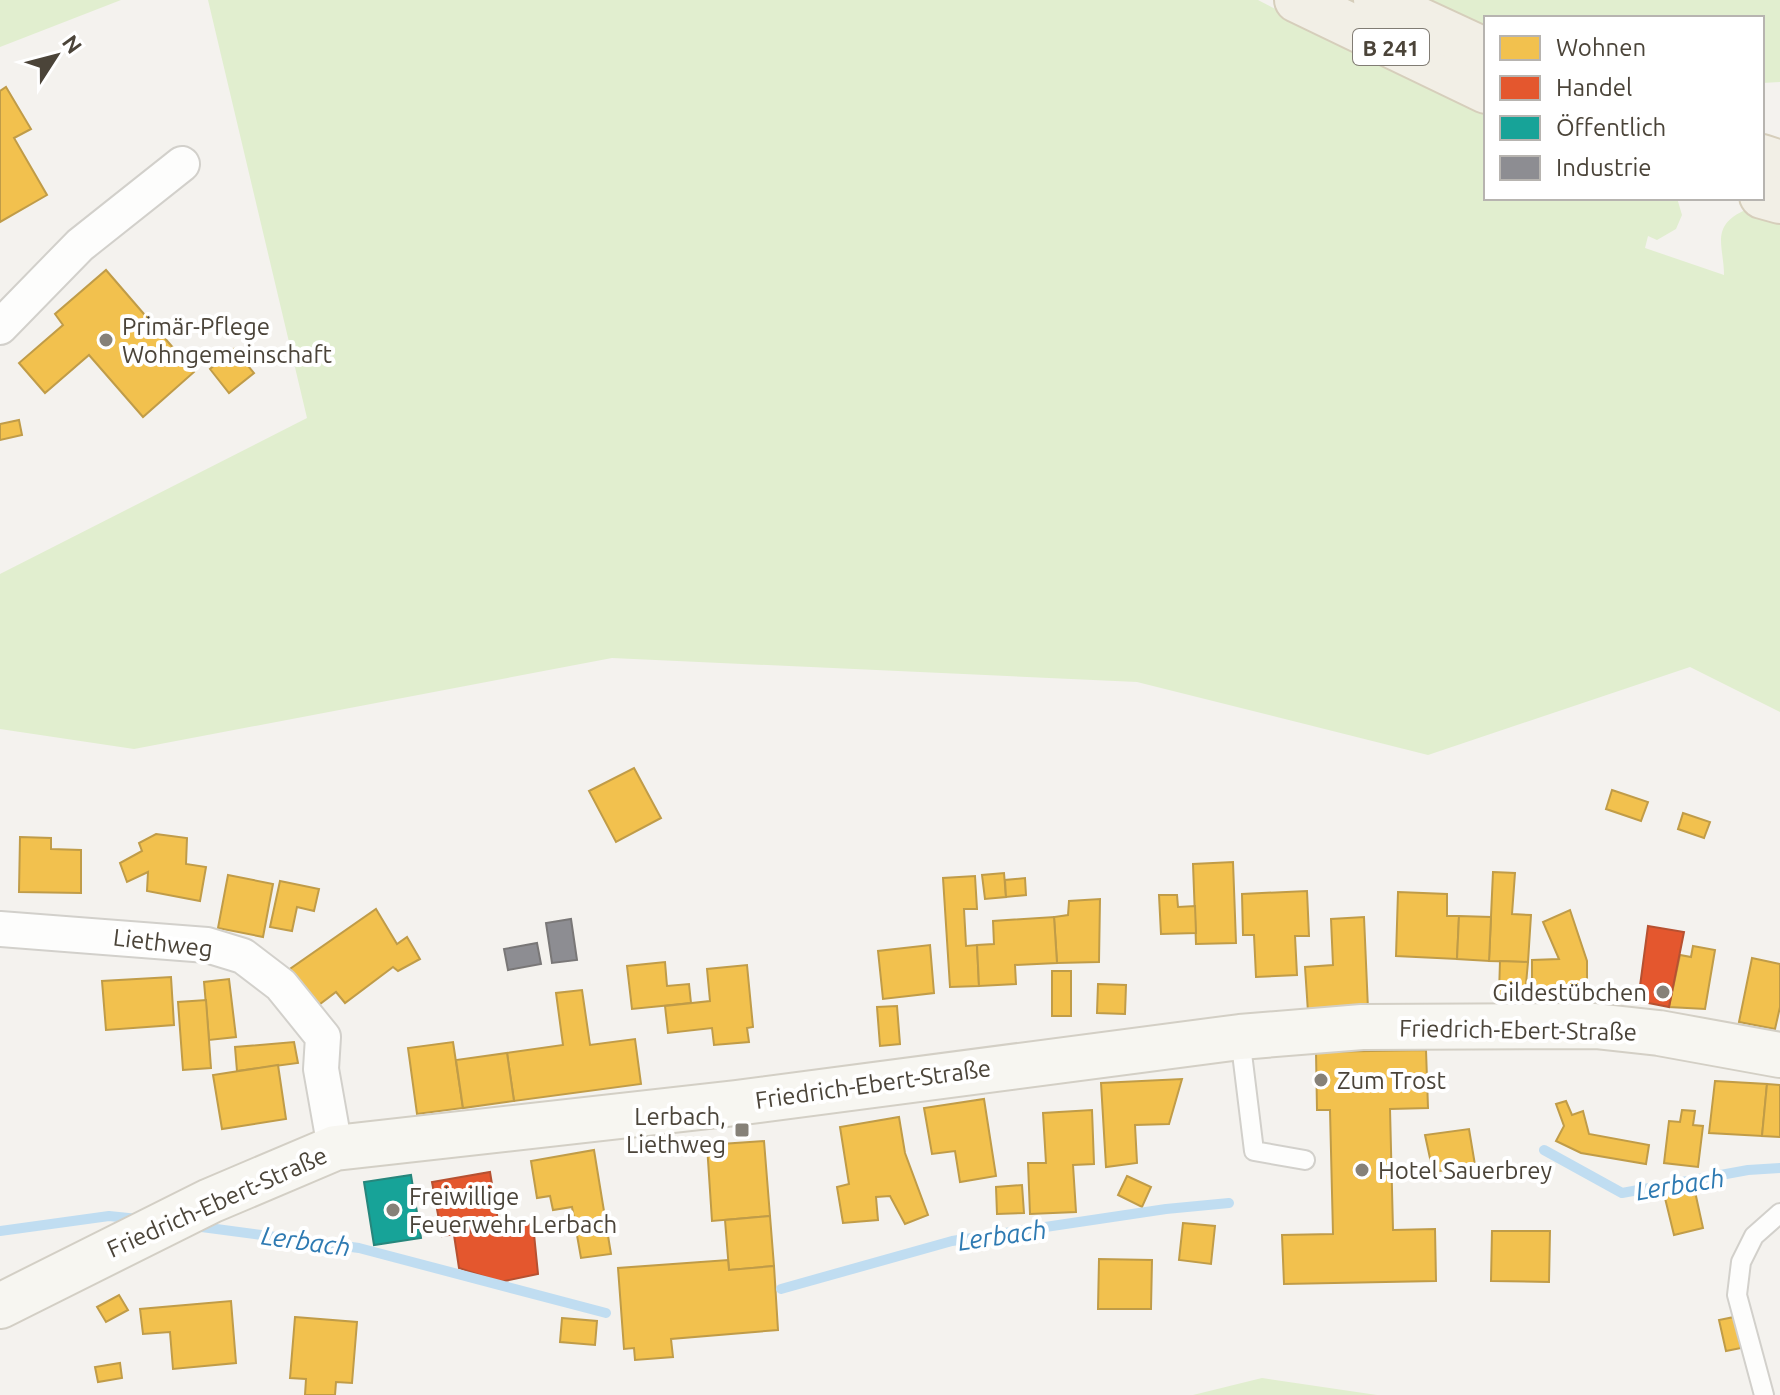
<svg xmlns="http://www.w3.org/2000/svg" width="1780" height="1395" viewBox="0 0 1780 1395" font-family="Ubuntu,sans-serif">
  <style>
    .green { fill: #e1eecf }
    .homes { fill: #f2c14e; stroke: #c09c48; stroke-width: 2 }
    .shops { fill: #e4572e; stroke: #b65131; stroke-width: 2 }
    .public { fill: #17a398; stroke: #27867c; stroke-width: 2 }
    .industry { fill: #8d8d92; stroke: #797777; stroke-width: 2 }
    .lines { fill: none; stroke-linecap: round; stroke-linejoin: round }
    .stream { stroke: #c0ddf1; stroke-width: 10 }
    .lane-casing { stroke: #d2d0cb; stroke-width: 22 }
    .street-casing { stroke: #d2d0cb; stroke-width: 38 }
    .secondary-casing { stroke: #d3cfc5; stroke-width: 48 }
    .primary-casing { stroke: #d6cebb; stroke-width: 48 }
    .lane { stroke: #fdfdfc; stroke-width: 18 }
    .street { stroke: #fdfdfc; stroke-width: 34 }
    .secondary { stroke: #f7f6f1; stroke-width: 44 }
    .primary { stroke: #f2efe6; stroke-width: 44 }
    .poi-dot { fill: #868178; stroke: #fff; stroke-width: 3 }
    .labels { text-anchor: middle; dominant-baseline: central; stroke-width: 8; stroke-linejoin: round; paint-order: stroke }
    .shield { fill: #fff; stroke: #817c74; stroke-width: 2 }
    .shield-label { font-size: 22px; font-weight: bold; fill: #4b4439 }
    .poi-label { font-size: 24px; fill: #4b4439; stroke: #fff; text-anchor: start }
    .street-label { font-size: 24px; fill: #4b4439; stroke: #fff }
    .water-label { font-size: 26px; font-style: italic; fill: #2e7ab2; stroke: #fff }
  </style>
  <rect width="100%" height="100%" fill="#f4f2ee"/>
  <g class="green">
    <polygon points="0,0 121,0 0,47"/>
    <path d="M208 0H1258L1349 47 1486 111V198H1677L1682 215 1676 229 1657 240 1648 236 1645 248 1724 275C1724 247 1710 227 1743 211L1780 222V712L1690 667 1428 755 1137 682 612 658 134 749 0 729V574L307 418Z"/>
    <polygon points="1420,0 1780,0 1780,82 1762,83 1762,18 1486,18 1486,31"/>
    <polygon points="1262,1378 1377,1395 1193,1395"/>
  </g>
  <g class="homes">
    <polygon points="6,87 31,129 14,138 47,195 0,222 0,91"/>
    <polygon points="106,270 194,372 143,417 89,355 45,393 19,363 63,325 55,314"/>
    <polygon points="234,349 254,373 229,393 210,369"/>
    <polygon points="19,420 22,435 0,440 0,424"/>
    <polygon points="634,768 661,818 616,842 589,791"/>
    <polygon points="1612,790 1648,802 1641,821 1606,809"/>
    <polygon points="1683,813 1710,822 1704,838 1678,829"/>
    <polygon points="156,834 187,838 186,864 206,867 200,901 147,891 148,872 127,882 120,863 142,851 139,843"/>
    <polygon points="20,837 51,838 51,849 81,850 81,893 19,892"/>
    <polygon points="1233,862 1236,943 1196,944 1193,864"/>
    <polygon points="1493,872 1515,873 1512,914 1531,915 1528,962 1489,961"/>
    <polygon points="1004,873 1006,897 985,899 982,875"/>
    <polygon points="228,875 273,884 263,937 218,928"/>
    <polygon points="975,876 977,909 964,909 966,946 977,945 979,986 950,987 943,878"/>
    <polygon points="1025,878 1026,895 1006,897 1005,880"/>
    <polygon points="280,881 319,889 314,911 297,907 292,931 270,927"/>
    <polygon points="1307,891 1309,936 1295,936 1297,975 1256,977 1254,935 1243,935 1242,894"/>
    <polygon points="1398,892 1447,894 1447,916 1459,916 1457,959 1396,956"/>
    <polygon points="1159,895 1177,895 1178,907 1195,906 1196,933 1161,934"/>
    <polygon points="1100,899 1099,962 1057,963 1054,917 1068,915 1069,901"/>
    <polygon points="376,909 397,944 407,937 420,959 398,971 393,967 345,1003 336,992 316,1007 287,971"/>
    <polygon points="1570,910 1587,961 1587,1003 1532,1002 1532,960 1559,959 1543,922"/>
    <polygon points="1459,916 1491,917 1489,961 1457,959"/>
    <polygon points="1054,917 1057,963 1015,965 1016,984 979,986 977,945 994,944 993,921"/>
    <polygon points="1364,917 1368,1009 1308,1012 1305,967 1333,965 1331,919"/>
    <polygon points="930,945 934,993 883,999 878,951"/>
    <polygon points="1693,946 1715,950 1705,1009 1669,1007 1680,955 1691,957"/>
    <polygon points="1752,958 1780,964 1780,1007 1775,1029 1739,1022"/>
    <polygon points="1500,961 1528,962 1525,995 1499,994"/>
    <polygon points="665,962 667,986 689,984 691,1003 632,1009 627,966"/>
    <polygon points="747,965 753,1027 747,1028 749,1042 714,1045 712,1028 668,1033 665,1006 710,1001 707,969"/>
    <rect x="1052" y="971" width="19" height="45"/>
    <polygon points="171,977 174,1025 106,1030 102,981"/>
    <polygon points="229,979 236,1037 209,1040 204,982"/>
    <polygon points="1098,984 1126,985 1125,1014 1097,1013"/>
    <polygon points="582,990 590,1045 635,1039 641,1084 514,1101 507,1053 563,1045 556,993"/>
    <polygon points="206,1000 211,1068 183,1070 178,1002"/>
    <polygon points="897,1006 900,1044 880,1046 877,1007"/>
    <polygon points="294,1042 298,1063 237,1071 235,1047"/>
    <polygon points="453,1042 463,1108 417,1114 408,1048"/>
    <polygon points="1426,1050 1428,1108 1390,1109 1393,1230 1435,1229 1436,1281 1284,1284 1282,1235 1333,1234 1330,1110 1317,1110 1316,1052"/>
    <polygon points="507,1053 514,1101 463,1108 456,1060"/>
    <polygon points="278,1065 286,1119 222,1129 213,1075"/>
    <polygon points="1182,1079 1169,1124 1135,1125 1137,1163 1106,1167 1101,1083"/>
    <polygon points="1715,1081 1767,1084 1762,1136 1709,1133"/>
    <polygon points="1767,1084 1780,1085 1780,1137 1762,1136"/>
    <polygon points="984,1099 996,1176 960,1182 955,1151 932,1154 924,1108"/>
    <polygon points="1566,1101 1572,1115 1583,1111 1589,1134 1649,1145 1646,1164 1581,1153 1556,1141 1564,1126 1556,1104"/>
    <polygon points="1092,1110 1094,1164 1073,1165 1076,1212 1030,1214 1028,1163 1046,1163 1043,1113"/>
    <polygon points="1682,1110 1695,1111 1693,1125 1703,1126 1698,1167 1664,1163 1669,1121 1680,1122"/>
    <polygon points="899,1117 905,1153 928,1215 905,1224 890,1196 876,1197 878,1220 843,1223 837,1187 849,1184 840,1127"/>
    <polygon points="1469,1129 1475,1165 1433,1172 1425,1135"/>
    <polygon points="764,1141 770,1216 712,1221 707,1145"/>
    <polygon points="594,1150 611,1254 581,1258 572,1207 553,1210 550,1196 537,1198 531,1161"/>
    <polygon points="1127,1176 1151,1187 1142,1207 1118,1195"/>
    <polygon points="1022,1185 1024,1213 997,1214 996,1187"/>
    <polygon points="1694,1187 1703,1228 1674,1235 1664,1194"/>
    <polygon points="770,1216 774,1266 729,1270 725,1220"/>
    <polygon points="1183,1223 1215,1226 1211,1264 1179,1260"/>
    <polygon points="1492,1231 1550,1231 1549,1282 1491,1281"/>
    <polygon points="1099,1259 1152,1260 1151,1309 1098,1309"/>
    <polygon points="728,1260 729,1270 774,1266 778,1330 671,1339 673,1357 635,1360 634,1348 624,1349 618,1268"/>
    <polygon points="119,1295 128,1310 106,1322 97,1307"/>
    <polygon points="231,1301 236,1363 173,1369 170,1332 143,1334 140,1309"/>
    <polygon points="295,1317 357,1322 352,1383 336,1382 335,1395 305,1395 306,1379 290,1378"/>
    <polygon points="1734,1317 1741,1348 1726,1351 1719,1320"/>
    <polygon points="562,1318 597,1321 595,1345 560,1342"/>
    <polygon points="120,1363 122,1378 98,1382 95,1367"/>
  </g>
  <g class="shops">
    <polygon points="1648,926 1684,932 1669,1007 1638,1001"/>
    <polygon points="490,1172 499,1227 442,1236 432,1182"/>
    <polygon points="533,1224 538,1274 500,1282 459,1268 454,1235"/>
  </g>
  <polygon class="public" points="411,1175 421,1238 374,1245 364,1182"/>
  <g class="industry">
    <polygon points="571,919 577,960 552,963 546,923"/>
    <polygon points="537,943 541,964 508,970 504,949"/>
  </g>
  <g class="lines">
    <g class="stream">
      <polyline points="1544,1150 1622,1193 1748,1170 1780,1168"/>
      <polyline points="194,1226 359,1248 606,1313"/>
      <polyline points="0,1231 109,1216 138,1219"/>
      <polyline points="781,1289 952,1241 1166,1209 1229,1203"/>
    </g>
    <defs>
      <g id="lane">
        <polyline points="1240,1037 1254,1151 1305,1160"/>
        <polyline points="1764,1395 1737,1295 1741,1262 1754,1236 1780,1213"/>
      </g>
      <g id="street">
        <polyline points="0,327 80,245 182,164"/>
        <polyline points="0,929 207,945 243,956 281,985 323,1037 321,1069 335,1148"/>
      </g>
      <polyline id="secondary" points="0,1306 210,1201 335,1148 736,1103 1240,1037 1362,1027 1595,1026 1659,1033 1780,1055"/>
      <g id="primary">
        <polyline points="1297,0 1486,91"/>
        <polyline points="1376,0 1486,51"/>
        <polyline points="1762,157 1780,163"/>
        <polyline points="1762,196 1780,201"/>
      </g>
    </defs>
    <use href="#lane" class="lane-casing"/>
    <use href="#street" class="street-casing"/>
    <use href="#secondary" class="secondary-casing"/>
    <use href="#primary" class="primary-casing"/>
    <use href="#lane" class="lane"/>
    <use href="#street" class="street"/>
    <use href="#secondary" class="secondary"/>
    <use href="#primary" class="primary"/>
  </g>
  <g class="poi-dot">
    <circle cx="106" cy="340" r="8"/>
    <circle cx="1663" cy="992" r="8"/>
    <circle cx="1321" cy="1080" r="8"/>
    <rect x="734" y="1122" width="16" height="16" rx="4"/>
    <circle cx="1362" cy="1170" r="8"/>
    <circle cx="393" cy="1210" r="8"/>
  </g>
  <g class="labels">
    <rect class="shield" x="1353" y="29" width="76" height="36" rx="6"/>
    <g class="shield-label">
      <text x="1391" y="47">B 241</text>
    </g>
    <g class="poi-label">
      <text x="122" y="326">Primär-Pflege<tspan x="122" dy="28">Wohngemeinschaft</tspan></text>
      <text x="1647" y="992" text-anchor="end">Gildestübchen</text>
      <text x="1337" y="1080">Zum Trost</text>
      <text x="726" y="1116" text-anchor="end">Lerbach,<tspan x="726" dy="28">Liethweg</tspan></text>
      <text x="1378" y="1170">Hotel Sauerbrey</text>
      <text x="409" y="1196">Freiwillige<tspan x="409" dy="28">Feuerwehr Lerbach</tspan></text>
    </g>
    <g class="street-label">
      <text transform="translate(163 943) rotate(7)">Liethweg</text>
      <text transform="translate(1518 1030) rotate(1)">Friedrich-Ebert-Straße</text>
      <text transform="translate(873 1084) rotate(-8)">Friedrich-Ebert-Straße</text>
      <text transform="translate(217 1202) rotate(-24)">Friedrich-Ebert-Straße</text>
    </g>
    <g class="water-label">
      <text transform="translate(1680 1184) rotate(-9)">Lerbach</text>
      <text transform="translate(1002 1235) rotate(-8)">Lerbach</text>
      <text transform="translate(306 1241) rotate(8)">Lerbach</text>
    </g>
  </g>
  <rect x="1484" y="16" width="280" height="184" fill="#ffffff" stroke="#b7b4b0" stroke-width="2"/>
  <rect x="1500" y="36" width="40" height="24" fill="#f2c14e" stroke="#b7b4b0" stroke-width="2"/>
  <text x="1556" y="56" font-size="24" fill="#4b4439">Wohnen</text>
  <rect x="1500" y="76" width="40" height="24" fill="#e4572e" stroke="#b7b4b0" stroke-width="2"/>
  <text x="1556" y="96" font-size="24" fill="#4b4439">Handel</text>
  <rect x="1500" y="116" width="40" height="24" fill="#17a398" stroke="#b7b4b0" stroke-width="2"/>
  <text x="1556" y="136" font-size="24" fill="#4b4439">Öffentlich</text>
  <rect x="1500" y="156" width="40" height="24" fill="#8d8d92" stroke="#b7b4b0" stroke-width="2"/>
  <text x="1556" y="176" font-size="24" fill="#4b4439">Industrie</text>
  <g transform="translate(56 56) rotate(54)" stroke="#ffffff" stroke-width="6" paint-order="stroke">
  <path d="M0-6L14 30L0 20L-14 30Z" fill="#4b4439"/>
  <text y="-12" font-size="22" font-weight="bold" text-anchor="middle" fill="#4b4439">N</text>
  </g>
</svg>
